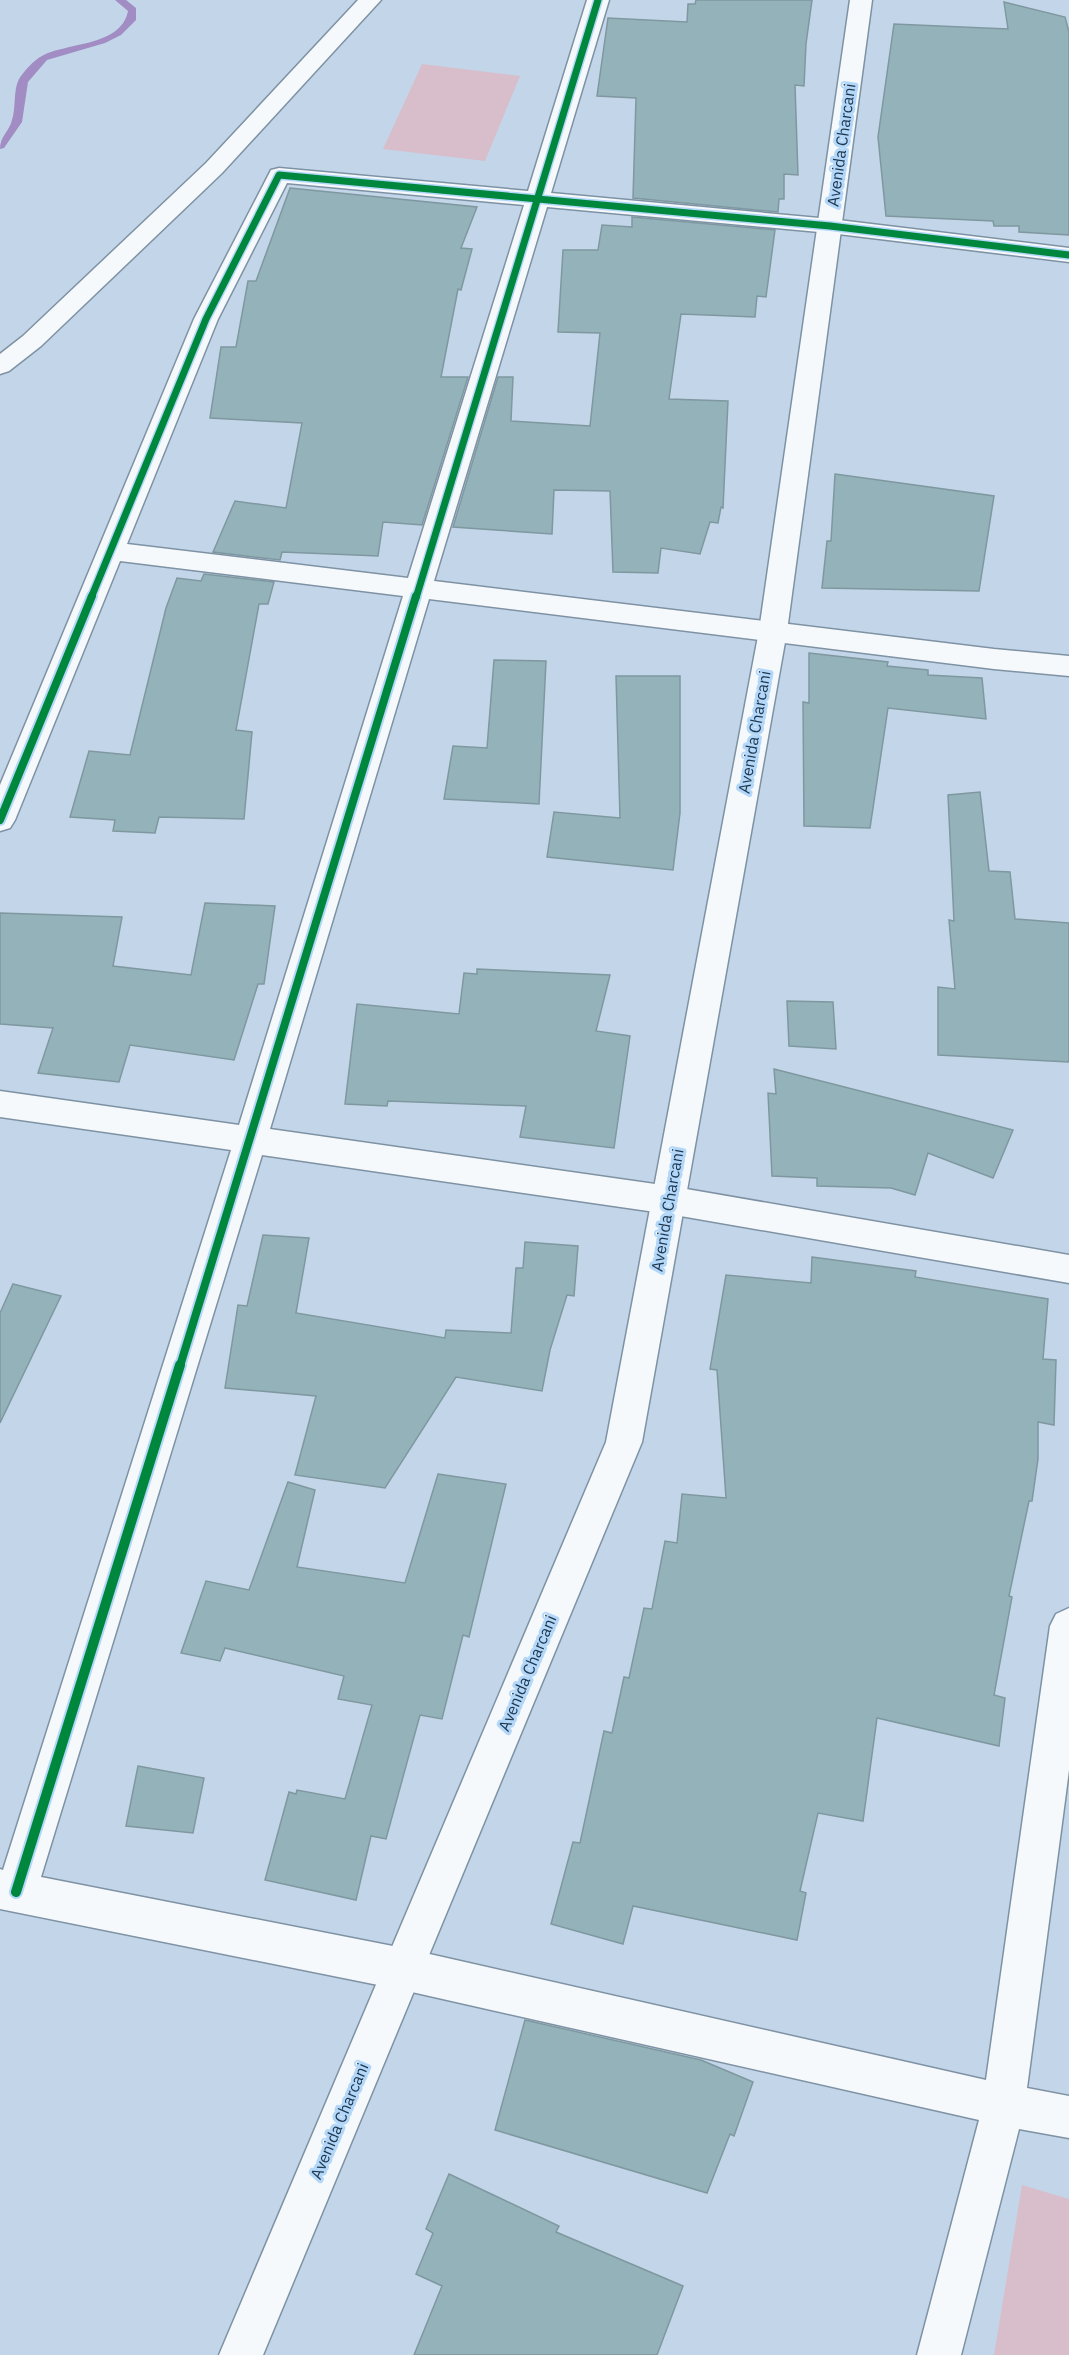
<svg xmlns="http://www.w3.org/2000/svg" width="1069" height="2355" viewBox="0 0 1069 2355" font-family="'IBM Plex Sans',sans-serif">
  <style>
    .green { fill: #d8bdcb }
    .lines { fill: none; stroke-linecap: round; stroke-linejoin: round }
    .stream { fill: #a18cc3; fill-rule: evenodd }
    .building { fill: #94b2b9; stroke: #7f98a0; stroke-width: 1.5 }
    .street-casing { stroke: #7e92a4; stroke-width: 3 }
    .secondary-casing { stroke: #7e92a4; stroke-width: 3 }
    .street { fill: #f6f9fc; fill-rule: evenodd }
    .secondary { fill: #f6f9fc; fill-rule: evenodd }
    .cycleway-far2-casing { stroke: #b3d7f9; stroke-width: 10 }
    .cycleway-far1-casing { stroke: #b3d7f9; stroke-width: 12 }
    .cycleway-casing { stroke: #b3d7f9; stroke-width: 14 }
    .cycleway-far2 { stroke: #00873e; stroke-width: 7 }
    .cycleway-far1 { stroke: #00873e; stroke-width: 8 }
    .cycleway { stroke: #00873e; stroke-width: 10 }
    .labels { text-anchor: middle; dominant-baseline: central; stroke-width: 6; stroke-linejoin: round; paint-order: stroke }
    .street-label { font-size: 16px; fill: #1d364d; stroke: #b3d7f9 }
  </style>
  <rect width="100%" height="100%" fill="#c3d6e9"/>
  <g class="green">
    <polygon points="422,64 520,76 485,161 383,149"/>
    <polygon points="1022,2185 1069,2199 1069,2355 994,2355"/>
  </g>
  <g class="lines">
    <path class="stream" d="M115 0H126L136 8V20L121 35 105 43 47 60 28 82 22 122 4 148 0 149C0 136 9 132 12 120 16 108 13 90 19 79 23 72 35 59 42 56 67 42 121 47 128 11Z"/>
  </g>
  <g class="building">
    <polygon points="696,0 812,0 806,44 804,86 795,85 798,175 784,174 784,199 779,199 778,212 633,198 636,98 597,96 608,18 687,22 688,4 695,4"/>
    <polygon points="1004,2 1065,17 1069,32 1069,235 1019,232 1019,226 994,226 993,221 886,216 878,137 894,24 1008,29"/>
    <polygon points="290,188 477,207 461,248 472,249 461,290 458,289 441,377 468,377 422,525 383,522 378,556 282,552 280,560 213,552 235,501 286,508 302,423 210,418 221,347 236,347 248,281 256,281"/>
    <polygon points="632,217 775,230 766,297 757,296 755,317 681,314 669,399 728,401 723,508 721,507 718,523 710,522 700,554 661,548 658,573 613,572 610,491 554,490 552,534 453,527 498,377 513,377 511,421 590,426 600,333 558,332 563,250 598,250 602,225 632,227"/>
    <polygon points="835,474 994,496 979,591 822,588 827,541 831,541"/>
    <polygon points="204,574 274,582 268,604 259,604 236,730 252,732 244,819 159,817 155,833 113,831 115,820 70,817 89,751 130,755 166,608 177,578 201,581"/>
    <polygon points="809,653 888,662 887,666 928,670 928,675 982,678 986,719 888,708 870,828 804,826 803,702 809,703"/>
    <polygon points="494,660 546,661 539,804 444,799 453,746 487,748"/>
    <polygon points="616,676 680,676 680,813 673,870 547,857 554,812 620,818"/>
    <polygon points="980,792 989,871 1010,872 1015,919 1069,923 1069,1062 938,1055 938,987 955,989 949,920 954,921 948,795"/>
    <polygon points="205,903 275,906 264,984 258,984 234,1060 130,1045 119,1082 38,1073 53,1028 0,1024 0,913 122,917 113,966 191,975"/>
    <polygon points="477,969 610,975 596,1031 630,1036 614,1148 520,1137 526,1106 388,1101 387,1106 345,1104 357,1004 459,1014 464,973 477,974"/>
    <polygon points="787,1001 833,1002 836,1049 789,1046"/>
    <polygon points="774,1069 1013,1130 993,1178 928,1153 915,1195 891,1188 817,1186 817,1178 772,1176 768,1093 776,1094"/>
    <polygon points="263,1235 309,1238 296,1313 445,1338 446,1330 511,1333 516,1268 523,1268 525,1242 578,1246 574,1296 567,1295 550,1350 542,1391 456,1377 385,1488 295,1475 316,1396 225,1388 238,1305 247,1306"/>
    <polygon points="812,1257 916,1271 915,1277 1048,1299 1043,1359 1056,1360 1054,1425 1038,1422 1038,1459 1032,1501 1029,1501 1009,1596 1012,1597 994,1695 1005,1698 999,1746 877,1718 863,1821 818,1813 800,1891 806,1893 797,1940 633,1906 623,1944 551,1924 573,1842 580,1843 604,1731 612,1733 624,1677 629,1678 644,1608 652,1609 665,1541 677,1543 682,1494 726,1498 717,1370 710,1369 726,1275 811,1283"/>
    <polygon points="13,1284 61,1296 0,1423 0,1313"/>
    <polygon points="438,1474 506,1484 469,1637 463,1635 442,1719 420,1715 386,1839 371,1836 356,1900 265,1880 289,1792 296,1794 297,1790 345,1799 372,1705 338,1699 344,1676 225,1648 220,1661 181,1653 206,1581 249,1590 288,1482 315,1490 297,1567 405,1583"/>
    <polygon points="138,1766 204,1778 193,1833 126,1826"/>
    <polygon points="525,2020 701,2060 753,2082 734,2136 730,2134 707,2193 495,2130"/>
    <polygon points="449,2174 559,2226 556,2232 683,2286 657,2355 414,2355 442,2286 416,2274 433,2233 426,2229"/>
  </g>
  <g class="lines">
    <defs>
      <g id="street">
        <polygon points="358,0 381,0 222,173 41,346 9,371 0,374 0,354 23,336 206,163"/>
        <path d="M587 0H609L551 193 830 219 1069 248V262L830 233 547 207 434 581 994 649 1069 656V676L994 669 429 599 270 1129 669 1186 1069 1255V1283L669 1214 262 1155 41 1877 403 1948 986 2080 1050 1626 1056 1614 1069 1608V1770L1027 2088 1069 2096V2138L1019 2129 961 2355H917L979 2120 403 1990 0 1909V1869L3 1870 231 1150 0 1117V1091L239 1125 403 596 120 561 15 820 10 828 0 831V785L194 319 271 170 279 168 528 191ZM287 183 524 205 408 578 127 544 218 319Z"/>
      </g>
      <polygon id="secondary" points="850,0 872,0 787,631 642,1442 263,2355 219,2355 606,1442 759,631"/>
    </defs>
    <use href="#street" class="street-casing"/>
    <use href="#secondary" class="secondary-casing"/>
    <use href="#street" class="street"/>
    <use href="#secondary" class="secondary"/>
    <defs>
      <g id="cycleway-far2">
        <polyline points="91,598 206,319 279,175 830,226 1069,255"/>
        <polyline points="416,598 598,0"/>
      </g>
      <g id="cycleway-far1">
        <polyline points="0,820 92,596"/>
        <polyline points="180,1366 416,596"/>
      </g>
      <polyline id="cycleway" points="16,1892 180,1365"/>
    </defs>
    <use href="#cycleway-far2" class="cycleway-far2-casing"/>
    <use href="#cycleway-far1" class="cycleway-far1-casing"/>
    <use href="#cycleway" class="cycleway-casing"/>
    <use href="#cycleway-far2" class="cycleway-far2"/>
    <use href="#cycleway-far1" class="cycleway-far1"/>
    <use href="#cycleway" class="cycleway"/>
  </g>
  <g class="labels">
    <g class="street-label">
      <text transform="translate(841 145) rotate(-82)">Avenida Charcani</text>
      <text transform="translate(754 732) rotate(-80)">Avenida Charcani</text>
      <text transform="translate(667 1210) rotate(-80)">Avenida Charcani</text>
      <text transform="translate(527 1673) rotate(-67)">Avenida Charcani</text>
      <text transform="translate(339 2121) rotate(-67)">Avenida Charcani</text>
    </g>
  </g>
</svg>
